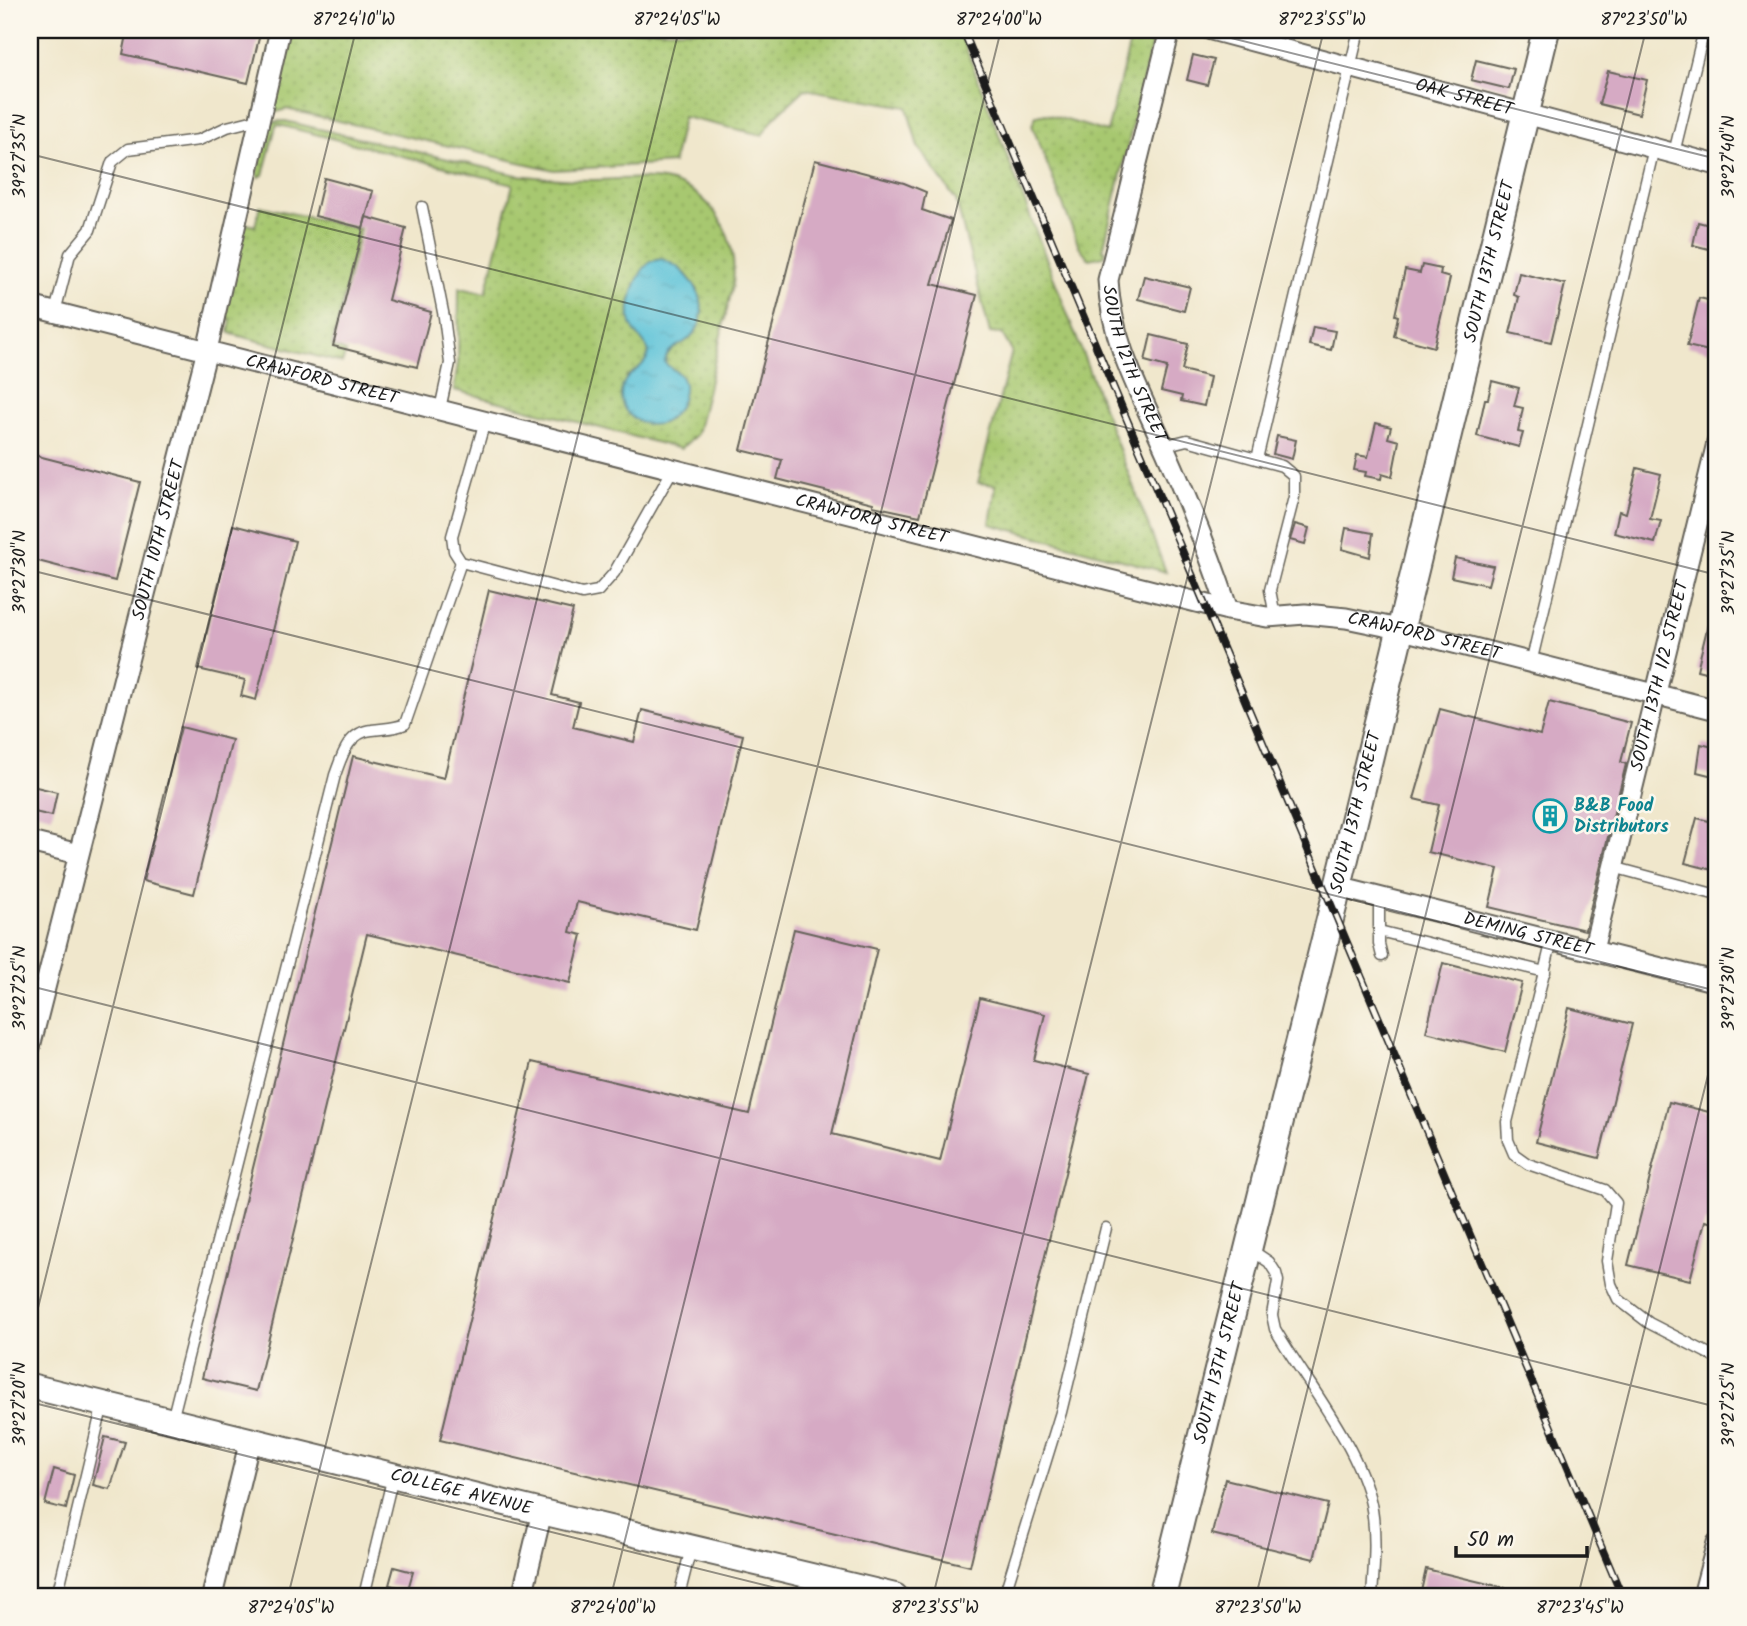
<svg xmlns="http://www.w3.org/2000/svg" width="1747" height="1626" viewBox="0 0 1747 1626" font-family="Kalam,sans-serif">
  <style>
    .grass { fill: url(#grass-dots); stroke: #627246; stroke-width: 2; fill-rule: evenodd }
    .water { fill: url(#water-ripples); stroke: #3c6f7a; stroke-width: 2 }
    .building { fill: #d6aac4 }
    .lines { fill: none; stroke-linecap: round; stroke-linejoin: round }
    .service-casing { stroke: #66635a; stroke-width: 13 }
    .minor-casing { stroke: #66635a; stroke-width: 23 }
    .tertiary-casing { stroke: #66635a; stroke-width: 28 }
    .secondary-casing { stroke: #66635a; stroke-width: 30 }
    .service { stroke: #fff; stroke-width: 10 }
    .minor { stroke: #fff; stroke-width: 19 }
    .tertiary { stroke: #fff; stroke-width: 24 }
    .secondary { stroke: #fff; stroke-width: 26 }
    .rail-casing { stroke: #1c1c1c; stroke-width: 8 }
    .rail { stroke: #fbf7ec; stroke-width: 5; stroke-dasharray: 16; stroke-linecap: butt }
    .ticks { fill: none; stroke: #1c1c1c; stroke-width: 2; stroke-opacity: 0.45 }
    .labels { text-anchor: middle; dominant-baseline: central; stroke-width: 5; stroke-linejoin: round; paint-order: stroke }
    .street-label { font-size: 18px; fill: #1c1c1c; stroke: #fbf7ec }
    .culture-label { font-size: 18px; font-weight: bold; fill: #0d838f; stroke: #fbf7ec; text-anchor: start }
    .neatline { fill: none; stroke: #1c1c1c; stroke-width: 2.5 }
    .ticks-label { font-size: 18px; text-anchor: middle; fill: #1c1c1c }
  </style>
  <defs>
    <pattern id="grass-dots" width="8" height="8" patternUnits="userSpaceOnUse" patternTransform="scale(1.75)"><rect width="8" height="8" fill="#a7c870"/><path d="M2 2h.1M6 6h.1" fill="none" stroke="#8fab60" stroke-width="1.8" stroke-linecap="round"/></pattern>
    <pattern id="water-ripples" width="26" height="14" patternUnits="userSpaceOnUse" patternTransform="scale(1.75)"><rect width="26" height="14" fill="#5bc2d8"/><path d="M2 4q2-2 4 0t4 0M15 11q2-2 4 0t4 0" fill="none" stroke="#4fa6b9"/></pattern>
  </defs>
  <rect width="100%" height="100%" fill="#fbf7ec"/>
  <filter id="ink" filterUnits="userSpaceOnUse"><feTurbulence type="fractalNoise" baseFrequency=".0143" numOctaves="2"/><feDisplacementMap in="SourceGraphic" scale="14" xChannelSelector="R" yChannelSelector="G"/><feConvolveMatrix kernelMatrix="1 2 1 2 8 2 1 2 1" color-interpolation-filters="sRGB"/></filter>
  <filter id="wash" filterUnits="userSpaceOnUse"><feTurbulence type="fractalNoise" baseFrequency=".00686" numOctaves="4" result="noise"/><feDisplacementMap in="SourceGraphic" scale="28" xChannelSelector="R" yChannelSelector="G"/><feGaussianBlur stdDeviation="1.57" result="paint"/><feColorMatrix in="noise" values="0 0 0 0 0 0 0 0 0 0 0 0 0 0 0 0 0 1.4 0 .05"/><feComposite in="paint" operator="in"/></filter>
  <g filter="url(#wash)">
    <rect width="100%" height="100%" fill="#f0e7cc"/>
    <g class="grass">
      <polygon points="289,30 959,30 1166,572 990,524 996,485 978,483 1012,351 1002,334 990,333 956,200 918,147 907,107 805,89 775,117 762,135 683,117 673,163 554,170 286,109 268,115"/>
      <polygon points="1133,30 1155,30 1103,250 1106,251 1104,256 1089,259 1079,246 1032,125 1036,116 1046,114 1107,132"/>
      <path d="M285 121 517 175C543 178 567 180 593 180 616 180 640 176 663 180 714 190 738 237 733 285L697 434 681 449 454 390 458 363 459 288 486 293 513 184 279 125 276 126 263 175 259 177 257 174 269 122ZM651 262 685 273 698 290 686 341C676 346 666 350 665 363 688 386 689 397 666 421L626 377C632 372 644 367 647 360 655 346 637 338 633 327 624 305 636 278 651 262Z"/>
      <polygon points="260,206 360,229 332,346 346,352 342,363 232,334 229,332 231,319 228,318 225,327 219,326 243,227 247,224 255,226"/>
    </g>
    <path class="water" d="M662 259C675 263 684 271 692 282 706 299 706 327 686 341 676 348 666 349 665 363 669 367 674 370 678 373 692 386 679 413 666 421 648 432 621 417 621 396 621 370 645 373 649 352 646 341 635 336 631 324 626 308 636 271 651 262 654 260 658 260 662 259Z"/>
    <g id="blocks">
      <g class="building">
        <polygon points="128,30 261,30 248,83 123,54"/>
        <polygon points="1193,55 1214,60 1207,85 1187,80"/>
        <polygon points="1476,60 1514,69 1509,89 1471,80"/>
        <polygon points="1608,71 1647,80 1639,114 1599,104"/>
        <polygon points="815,160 904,183 926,192 922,210 951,220 932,284 977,295 920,516 873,506 873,503 777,479 782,460 741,450"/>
        <polygon points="324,178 373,191 363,228 315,216"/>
        <polygon points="366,217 406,228 388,300 431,312 417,367 333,346"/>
        <polygon points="1698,222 1717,227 1717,251 1693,245"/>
        <polygon points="1422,265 1441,269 1440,275 1450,278 1434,347 1394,336 1398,316 1395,315 1405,270 1420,273"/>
        <polygon points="1519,273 1565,284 1551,342 1510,333 1519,297 1514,295"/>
        <polygon points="1144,276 1190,287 1184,311 1138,299"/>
        <polygon points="1699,298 1717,302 1717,317 1709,351 1687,346"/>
        <polygon points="1313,327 1335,331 1331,350 1309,345"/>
        <polygon points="1151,335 1188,344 1182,370 1210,377 1204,406 1181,401 1182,396 1161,391 1167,367 1145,361"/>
        <polygon points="1492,381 1519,388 1514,406 1523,408 1518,432 1523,433 1519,447 1477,436 1485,399 1488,399"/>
        <polygon points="1376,423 1391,427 1388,438 1399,441 1392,477 1382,474 1381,479 1365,476 1366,472 1354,470 1357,455 1368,457"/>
        <polygon points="1277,436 1296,440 1292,459 1273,454"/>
        <polygon points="30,454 140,482 115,581 30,559"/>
        <polygon points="1637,468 1661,474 1650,519 1661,521 1655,543 1614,533 1619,511 1626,513"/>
        <polygon points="1295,524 1309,528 1305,544 1290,540"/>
        <polygon points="233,525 295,541 256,700 241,696 245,680 198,669"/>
        <polygon points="1346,528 1373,533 1370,557 1342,549"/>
        <polygon points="1455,558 1493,566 1488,585 1451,577"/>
        <polygon points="489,590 573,610 552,695 579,702 573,727 634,742 642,710 743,735 696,930 577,902 570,932 582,935 570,983 367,934 256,1391 202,1378 353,756 444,778"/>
        <polygon points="1712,608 1717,609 1717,675 1697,670"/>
        <polygon points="1549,702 1631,723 1621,762 1626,764 1585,930 1489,907 1498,869 1428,852 1439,805 1414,799 1440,709 1540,735"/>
        <polygon points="181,727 232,740 194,894 143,881"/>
        <polygon points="1701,744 1717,748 1717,777 1697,772"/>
        <polygon points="32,786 57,792 52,816 30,811"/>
        <polygon points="1697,818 1717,823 1717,871 1685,863"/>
        <polygon points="794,929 877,949 832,1134 940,1161 980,998 1045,1014 1034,1060 1089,1074 970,1566 440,1440 532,1062 749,1114"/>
        <polygon points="1443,963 1522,983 1505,1052 1426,1032"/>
        <polygon points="1569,1008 1632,1024 1599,1158 1536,1142"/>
        <polygon points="1669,1102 1717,1114 1717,1224 1705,1221 1690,1280 1628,1265"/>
        <polygon points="105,1437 125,1442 110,1489 93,1485"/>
        <polygon points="54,1469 74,1475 66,1509 45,1504"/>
        <polygon points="1225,1479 1328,1504 1314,1559 1212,1534"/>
        <polygon points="394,1567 413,1572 408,1589 389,1585"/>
        <polygon points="1426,1569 1518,1591 1517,1596 1420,1596"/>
      </g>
    </g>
  </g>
  <g filter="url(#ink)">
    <use href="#blocks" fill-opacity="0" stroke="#66635a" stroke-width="2"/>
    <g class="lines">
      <defs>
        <g id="service">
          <polyline points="1674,153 1704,30"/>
          <polyline points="422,207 444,317 450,363 440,409"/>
          <polyline points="55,312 70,254 90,230 112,162 128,149 199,140 227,127 259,119"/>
          <polyline points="485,421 452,536 454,551 461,562 582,594 598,591 614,573 673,469"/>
          <polyline points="1163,446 1187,440 1282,466 1294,476 1294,497 1270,590 1275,616"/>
          <polyline points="1257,459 1359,30"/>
          <polyline points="1531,663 1654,148"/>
          <polyline points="1613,867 1717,895"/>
          <polyline points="1379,897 1379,944 1382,956"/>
          <polyline points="1379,931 1545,972"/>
          <polyline points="1552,940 1507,1122 1508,1140 1514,1154 1528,1164 1605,1190 1616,1203 1607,1261 1611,1284 1618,1299 1649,1323 1717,1358"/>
          <path d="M1251 1250 1269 1262 1276 1273 1278 1281 1272 1315 1275 1329C1306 1382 1358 1445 1371 1504 1377 1534 1374 1566 1372 1596"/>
          <path d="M172 1420 335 775C342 756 348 732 372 730 384 728 394 729 405 724L461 562"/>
          <polyline points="57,1596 103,1404"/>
          <polyline points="364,1596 393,1476"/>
          <polyline points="679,1596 691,1548"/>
          <polyline points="1004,1596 1061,1412 1106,1228"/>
        </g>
        <g id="minor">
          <path id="s1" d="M1170 30 1108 280C1111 343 1141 394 1166 451 1189 503 1210 555 1228 610"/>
          <path id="s2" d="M1211 30 1717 165"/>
          <path id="s3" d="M30 306 1228 610 1267 617 1305 614 1346 618 1399 629 1717 710"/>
          <polyline points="30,842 78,854"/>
          <path id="s4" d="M1338 887 1717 982"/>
          <path id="s5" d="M1593 950 1717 443"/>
          <path id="s6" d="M30 1047 207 350 280 30"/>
          <polyline points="212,1596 250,1440"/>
          <polyline points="522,1596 542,1512"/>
          <polyline points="1703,1596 1717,1543"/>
        </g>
        <g id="tertiary">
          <path id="s7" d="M30 1386 542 1512 895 1596"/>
        </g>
        <g id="secondary">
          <path id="s8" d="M1162 1596 1338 887 1546 30"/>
        </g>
      </defs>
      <use href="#service" class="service-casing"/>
      <use href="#minor" class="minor-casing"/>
      <use href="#tertiary" class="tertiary-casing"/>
      <use href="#secondary" class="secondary-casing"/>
      <use href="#service" class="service"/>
      <use href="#minor" class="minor"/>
      <use href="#tertiary" class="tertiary"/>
      <use href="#secondary" class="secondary"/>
      <defs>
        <polyline id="rail" points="963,30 1622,1596"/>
      </defs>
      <use href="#rail" class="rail-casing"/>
      <use href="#rail" class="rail"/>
    </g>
  </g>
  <path class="ticks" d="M1199 30 1717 159M30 47 34 30M30 154 1717 575M30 570 1717 991M30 986 1717 1407M30 1340 356 30M30 1402 808 1596M288 1596 679 30M611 1596 1001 30M933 1596 1324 30M1256 1596 1646 30M1578 1596 1717 1039"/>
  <defs>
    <symbol id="building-ring" viewBox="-11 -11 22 22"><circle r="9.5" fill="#fbf7ec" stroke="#0f9aa8" stroke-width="1.5"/><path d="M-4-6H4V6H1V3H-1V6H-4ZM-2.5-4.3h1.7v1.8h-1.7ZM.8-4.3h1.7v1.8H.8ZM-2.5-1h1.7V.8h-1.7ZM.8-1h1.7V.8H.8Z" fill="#0f9aa8"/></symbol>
  </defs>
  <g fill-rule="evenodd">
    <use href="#building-ring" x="1531" y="797" width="38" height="38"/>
  </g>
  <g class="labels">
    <g class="street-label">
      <text stroke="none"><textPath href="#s2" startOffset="262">OAK STREET</textPath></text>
      <text stroke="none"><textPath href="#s8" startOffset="1374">SOUTH 13TH STREET</textPath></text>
      <text stroke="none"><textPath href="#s1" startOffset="346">SOUTH 12TH STREET</textPath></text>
      <text stroke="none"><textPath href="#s3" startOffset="301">CRAWFORD STREET</textPath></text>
      <text stroke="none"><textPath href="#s3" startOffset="868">CRAWFORD STREET</textPath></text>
      <text stroke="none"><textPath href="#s6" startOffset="523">SOUTH 10TH STREET</textPath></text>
      <text stroke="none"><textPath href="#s3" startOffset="1435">CRAWFORD STREET</textPath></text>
      <text stroke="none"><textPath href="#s5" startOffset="282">SOUTH 13TH 1/2 STREET</textPath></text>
      <text stroke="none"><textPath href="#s8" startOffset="807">SOUTH 13TH STREET</textPath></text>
      <text stroke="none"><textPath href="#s4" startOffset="196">DEMING STREET</textPath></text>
      <text stroke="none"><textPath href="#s8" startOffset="240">SOUTH 13TH STREET</textPath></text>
      <text stroke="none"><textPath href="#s7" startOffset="444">COLLEGE AVENUE</textPath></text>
    </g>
    <g class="culture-label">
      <text x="1574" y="806">B&amp;B Food<tspan x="1574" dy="21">Distributors</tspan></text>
    </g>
  </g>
  <rect width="1747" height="1626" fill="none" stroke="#fbf7ec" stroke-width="77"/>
  <path d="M1456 1546v10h131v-10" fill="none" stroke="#1c1c1c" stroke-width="3.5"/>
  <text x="1467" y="1546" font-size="21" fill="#1c1c1c" stroke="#fbf7ec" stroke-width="5" paint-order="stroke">50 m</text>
  <rect x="38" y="38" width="1670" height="1550" class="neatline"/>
  <g class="ticks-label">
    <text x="354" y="25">87°24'10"W</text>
    <text x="677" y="25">87°24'05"W</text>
    <text x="999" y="25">87°24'00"W</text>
    <text x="1322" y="25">87°23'55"W</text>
    <text x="1644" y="25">87°23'50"W</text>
    <text transform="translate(19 156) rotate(-90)" y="6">39°27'35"N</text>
    <text transform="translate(1728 157) rotate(-90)" y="6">39°27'40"N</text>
    <text transform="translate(19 572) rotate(-90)" y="6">39°27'30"N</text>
    <text transform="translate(1728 573) rotate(-90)" y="6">39°27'35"N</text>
    <text transform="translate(19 988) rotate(-90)" y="6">39°27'25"N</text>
    <text transform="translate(1728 989) rotate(-90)" y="6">39°27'30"N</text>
    <text transform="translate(19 1404) rotate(-90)" y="6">39°27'20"N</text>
    <text transform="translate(1728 1405) rotate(-90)" y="6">39°27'25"N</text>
    <text x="291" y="1613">87°24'05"W</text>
    <text x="613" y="1613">87°24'00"W</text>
    <text x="935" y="1613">87°23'55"W</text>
    <text x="1258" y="1613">87°23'50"W</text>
    <text x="1580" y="1613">87°23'45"W</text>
  </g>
</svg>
